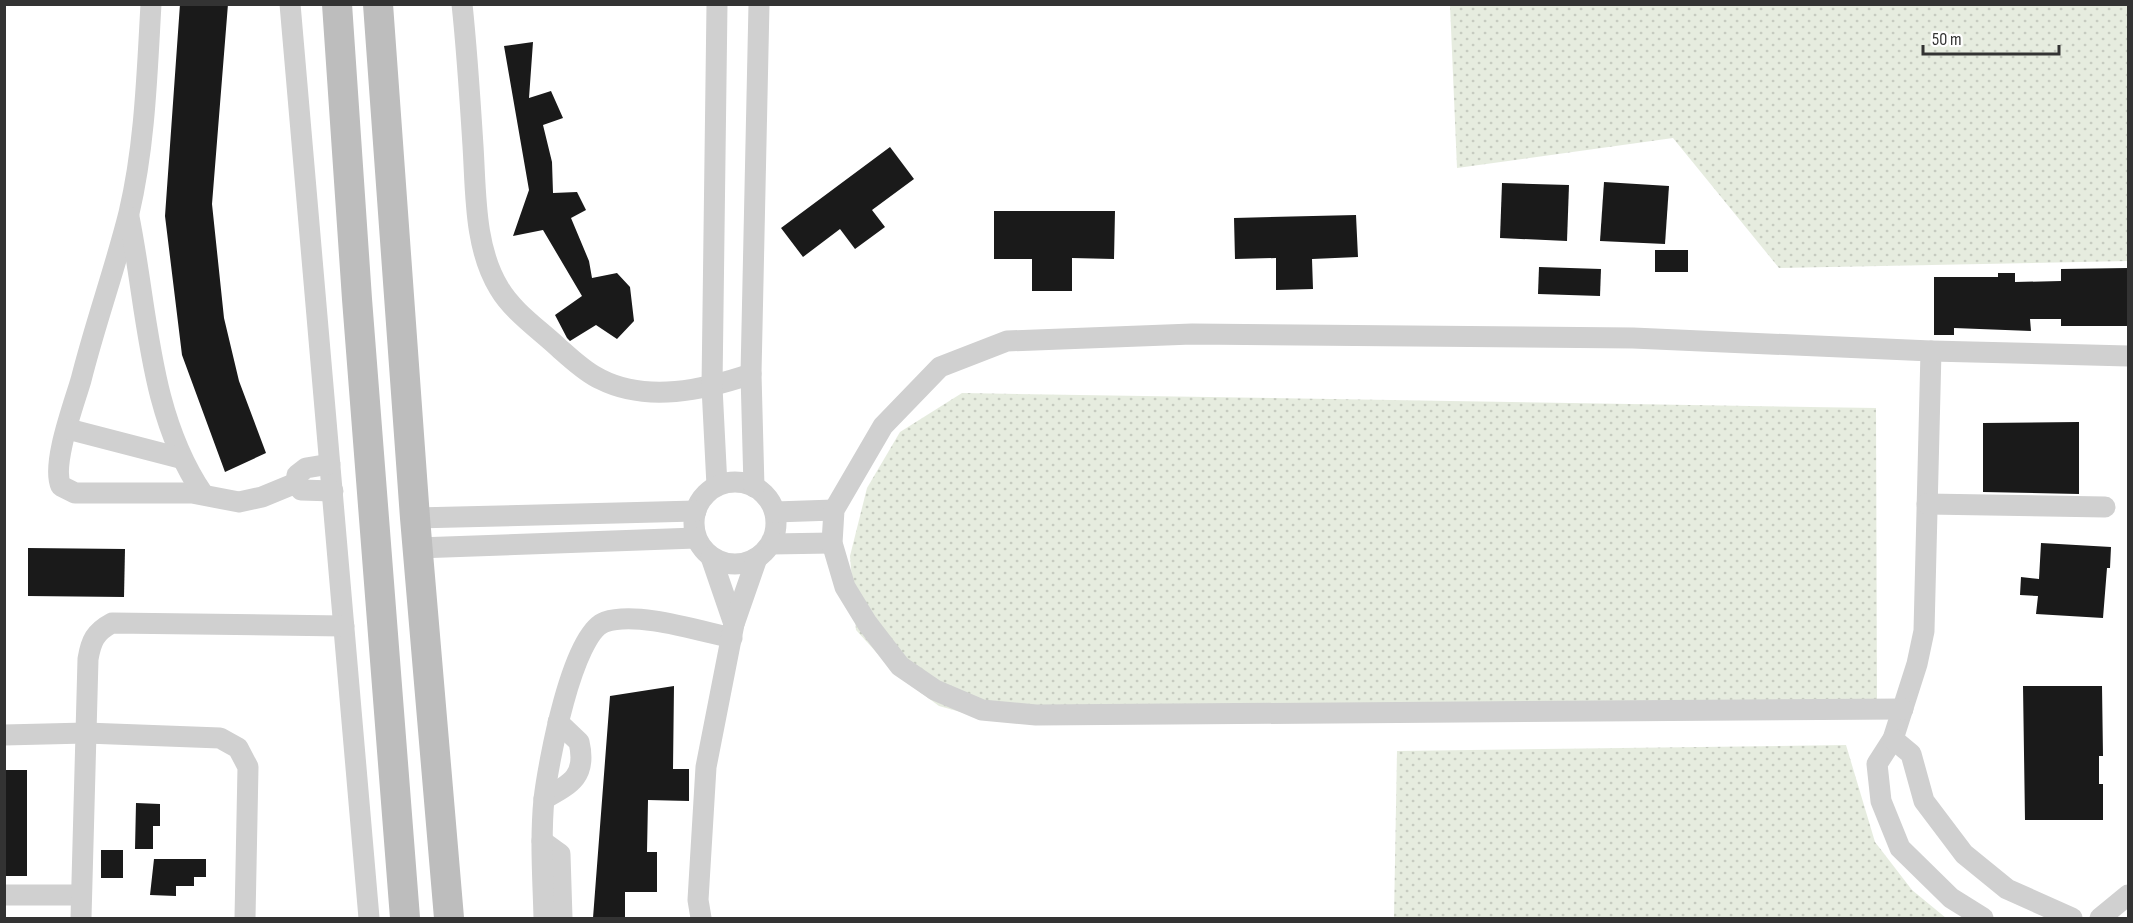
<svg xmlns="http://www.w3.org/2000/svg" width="2133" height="923" viewBox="0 0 2133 923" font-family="'Sofia Sans Condensed',sans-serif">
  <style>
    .green { fill: url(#green-dots) }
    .building { fill: #1a1a1a }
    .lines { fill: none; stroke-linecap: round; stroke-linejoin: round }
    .street { stroke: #d0d0d0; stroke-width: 21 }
    .secondary { stroke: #bdbdbd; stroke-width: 30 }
  </style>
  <defs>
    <pattern id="green-dots" width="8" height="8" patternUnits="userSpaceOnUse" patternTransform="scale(1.5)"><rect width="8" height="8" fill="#e6ecdf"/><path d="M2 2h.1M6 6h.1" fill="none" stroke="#c6cbc0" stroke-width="1.8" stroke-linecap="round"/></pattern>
  </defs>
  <rect width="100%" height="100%" fill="#fff"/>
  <g class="green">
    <polygon points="1450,5 2128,5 2128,261 1779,268 1673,138 1457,168"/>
    <polygon points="962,393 1876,408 1877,702 982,718 939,706 897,675 856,630 850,556 867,488 900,432"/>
    <polygon points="1846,745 1875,842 1912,890 1946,918 1394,918 1397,751"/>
  </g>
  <g class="building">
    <polygon points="180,4 228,4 212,204 224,318 239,381 266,453 225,472 182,355 165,216"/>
    <polygon points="533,42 529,98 551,91 563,118 543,125 552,162 553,193 577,192 586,210 571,218 589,261 592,278 617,273 630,287 634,321 617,339 596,325 570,341 567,338 555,315 582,296 543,230 513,236 529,190 504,46"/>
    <polygon points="890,147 914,179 872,210 885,227 855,249 840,229 803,257 781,228"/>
    <polygon points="1604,182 1669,186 1665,244 1600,241"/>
    <polygon points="1502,183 1569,185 1567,241 1500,238"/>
    <polygon points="994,211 1115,211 1114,259 1072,258 1072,291 1032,291 1032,259 994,259"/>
    <polygon points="1356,215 1358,257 1312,259 1313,289 1276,290 1276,258 1235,259 1234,218"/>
    <rect x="1655" y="250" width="33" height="22"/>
    <polygon points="1539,267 1601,269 1600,296 1538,294"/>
    <polygon points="2128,268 2128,326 2061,326 2061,319 2030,319 2031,331 1954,328 1954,335 1934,335 1934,277 1998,277 1998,273 2015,273 2015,282 2061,281 2061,269"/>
    <polygon points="2079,422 2079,494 1983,492 1983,423"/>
    <polygon points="2041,543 2111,547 2110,568 2107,568 2103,618 2036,614 2038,596 2020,595 2021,577 2039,579"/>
    <polygon points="28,548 125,549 124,597 28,596"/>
    <polygon points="674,686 673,769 689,769 689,801 648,800 647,852 657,852 657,892 625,892 625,918 593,918 610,696"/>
    <polygon points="2023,686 2102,686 2103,756 2099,756 2099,784 2103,784 2103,820 2025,820"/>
    <polygon points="5,770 27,770 27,876 4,876"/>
    <polygon points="136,803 160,804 160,826 153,826 153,849 135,849"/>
    <rect x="101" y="850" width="22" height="28"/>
    <polygon points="154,859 206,859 206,877 194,877 194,886 176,886 176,896 150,895"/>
  </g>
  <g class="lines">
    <g class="street">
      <path d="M151 4C147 74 145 145 129 213 115 269 95 324 81 380 74 404 51 465 61 486L75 493H192L239 502 262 497 296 483"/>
      <polyline points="290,4 369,918"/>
      <path d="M462 4C467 51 470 98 473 146 476 192 474 247 499 288 513 312 540 330 560 349 573 360 585 372 600 379 647 403 704 390 751 374"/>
      <polyline points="717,4 712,387 717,486"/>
      <path d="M129 217C148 311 148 413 203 494"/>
      <polyline points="1931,351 1924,631 1917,664 1893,739 1877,764 1881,801 1900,848 1951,898 1983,918"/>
      <polyline points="68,429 180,458"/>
      <polyline points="330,464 306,468 297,475 296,483 301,490 333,491"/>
      <circle cx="735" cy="523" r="41"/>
      <polyline points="754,487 751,374 759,4"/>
      <polyline points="1927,504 2105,507"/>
      <polyline points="775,512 834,510"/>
      <polyline points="415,518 696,511"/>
      <polyline points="771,544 832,543"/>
      <polyline points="417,548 696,538"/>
      <polyline points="711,557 734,624"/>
      <polyline points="1903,709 1036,715 982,710 935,690 900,666 867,623 845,587 832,543 834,510 883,426 940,367 1007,341 1192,334 1633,338 1931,351 2128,356"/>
      <polyline points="4,735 86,733 220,738 238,748 248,767 245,918"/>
      <polyline points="1893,739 1911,754 1924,801 1964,854 2007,889 2072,918"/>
      <path d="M544 799C571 784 587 776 579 742L558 722"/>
      <polyline points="542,841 560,854 562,918"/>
      <polyline points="4,895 81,895"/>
      <path d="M81 918 88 659C91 641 95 632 112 623L344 626"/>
      <path d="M544 918C543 879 540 839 544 799 548 765 572 633 605 622 637 611 699 631 732 638"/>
      <polyline points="701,918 698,900 706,767 734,624 757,558"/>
      <polyline points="2100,918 2128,895"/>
    </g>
    <g class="secondary">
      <polyline points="337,4 357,299 405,918"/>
      <polyline points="378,4 415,518 449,918"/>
    </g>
  </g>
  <rect width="2133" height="923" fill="none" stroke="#333333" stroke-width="12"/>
  <path d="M1923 45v9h136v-9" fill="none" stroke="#333333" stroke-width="3"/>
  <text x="1932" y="45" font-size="18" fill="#333333" stroke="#ffffff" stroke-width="4.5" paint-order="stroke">50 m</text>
</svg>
